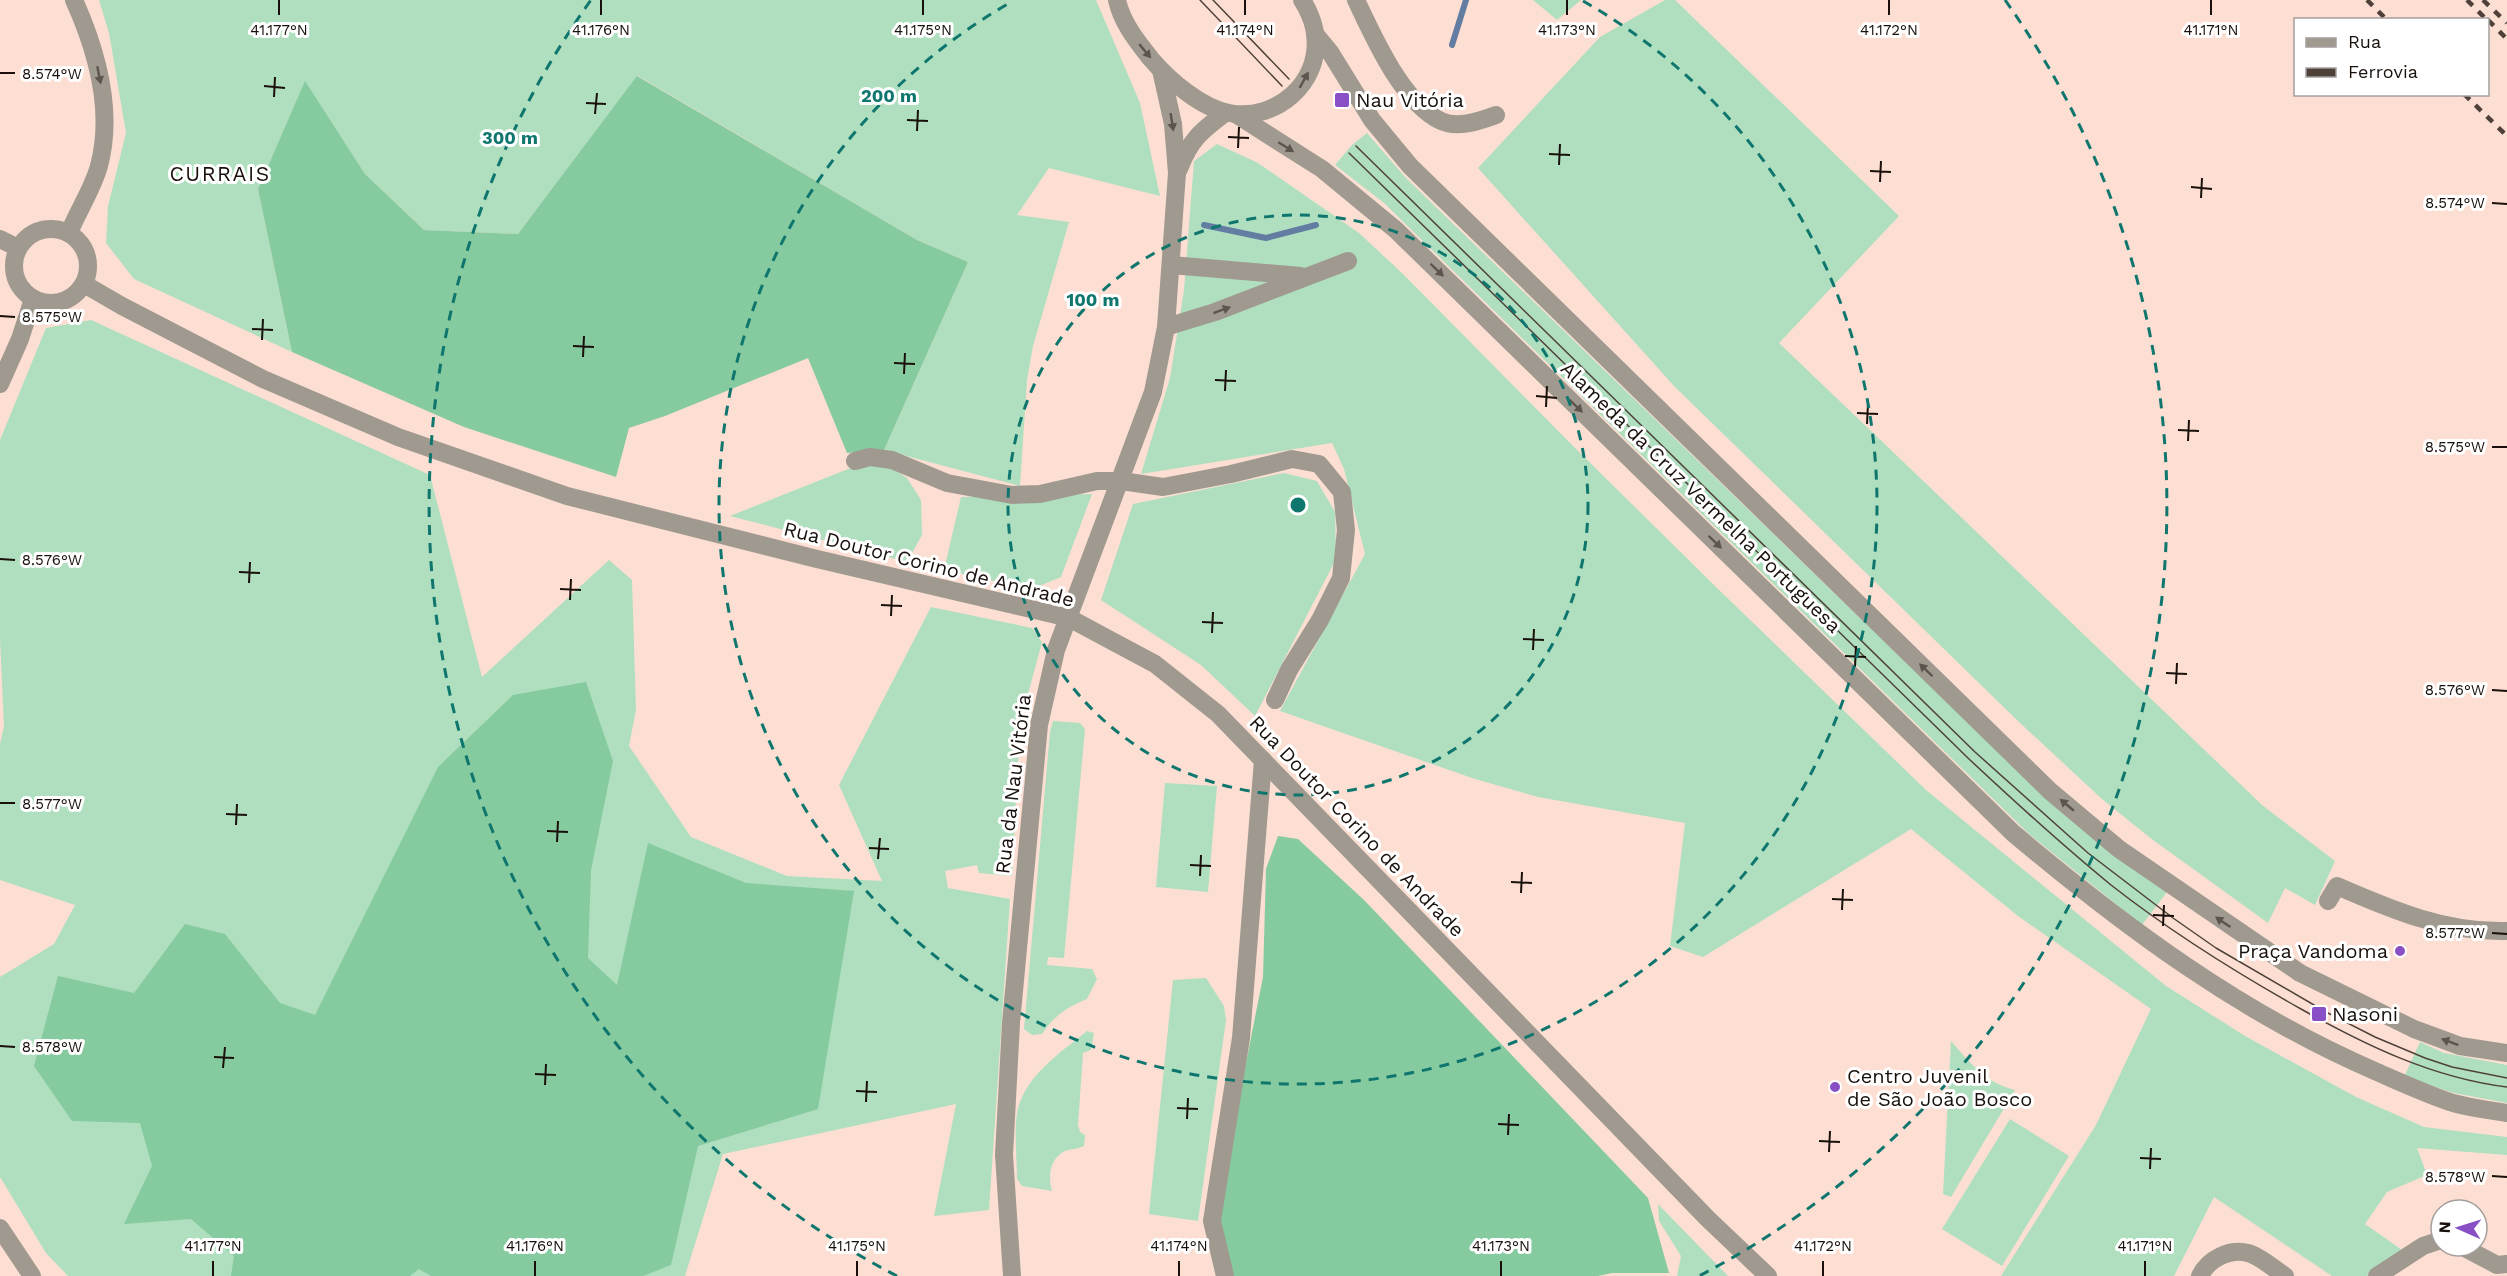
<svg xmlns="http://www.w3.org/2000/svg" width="2507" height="1276" viewBox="0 0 2507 1276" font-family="'Work Sans',sans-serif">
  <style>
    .green { fill: #afdfbf }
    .forest { fill: #86ca9f }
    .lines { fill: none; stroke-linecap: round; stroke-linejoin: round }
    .stream { stroke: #637ca2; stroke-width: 6 }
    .minor { stroke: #a0998f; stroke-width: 18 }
    .tram { stroke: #4f413a; stroke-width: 1.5 }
    .rail { stroke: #4f413a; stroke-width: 4.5; stroke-dasharray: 8 8; stroke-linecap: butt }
    .oneway { fill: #5c544d }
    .ticks { fill: none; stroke: #19100b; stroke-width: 2 }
    .ring { fill: none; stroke: #0f766e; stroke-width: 3; stroke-dasharray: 10 8 }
    .poi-dot { fill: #8950c6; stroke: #fff; stroke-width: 2 }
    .labels { text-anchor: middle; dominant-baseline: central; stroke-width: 6; stroke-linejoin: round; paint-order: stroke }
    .poi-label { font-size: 20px; fill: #19100b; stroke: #fff; text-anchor: start }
    .street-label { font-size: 20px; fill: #19100b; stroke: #fff }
    .neighbourhood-label { font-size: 21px; letter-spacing: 1.5px; fill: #19100b; stroke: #fff }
    .ticks-label { font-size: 15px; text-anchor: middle; fill: #19100b; stroke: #fff; stroke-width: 6; stroke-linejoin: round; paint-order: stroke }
    .centre { fill: #0f766e; stroke: #fff; stroke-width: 3 }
    .ring-label { font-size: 18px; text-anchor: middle; font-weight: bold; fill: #0f766e; stroke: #fff; stroke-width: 6; stroke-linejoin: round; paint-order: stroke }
  </style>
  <rect width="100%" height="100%" fill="#fcdfd2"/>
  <g class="green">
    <polygon points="99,0 1096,0 1140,103 1160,196 1049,168 1017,215 1069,222 1033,346 1027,380 1020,486 884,450 968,262 917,240 638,76 518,234 424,230 365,174 305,82 258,189 292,352 134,279 106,243 108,206 126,133 109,33"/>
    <polygon points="1533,0 1581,0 1557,20"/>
    <polygon points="1665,0 1675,0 1899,216 1779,343 2262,805 2335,861 2315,905 2285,888 2268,923 2149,837 2102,799 2019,722 1674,386 1478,168 1600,37"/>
    <polygon points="1367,133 1406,178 2046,798 2167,892 2142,925 2029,834 1384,203 1335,165 1352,145"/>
    <polygon points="1217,144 1258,163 1359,233 1403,274 1574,447 1716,587 1926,790 2166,986 2245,1036 2356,1097 2424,1127 2507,1137 2507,1155 2417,1148 2427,1175 2387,1192 2365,1224 2405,1252 2367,1276 2332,1276 2214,1197 2174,1276 2001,1276 2096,1125 2151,1009 2018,916 1911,829 1703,957 1670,946 1685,823 1538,797 1475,779 1280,711 1365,554 1344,469 1332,443 1141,474 1170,378 1184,290 1194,161"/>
    <polygon points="91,320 430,475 482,677 609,560 632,580 636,710 629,746 691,837 787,876 882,881 839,785 931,607 1032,628 1042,642 1020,724 1012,876 979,873 977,865 945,871 948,888 1010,899 989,1210 934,1216 956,1104 723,1154 685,1276 68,1276 46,1253 0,1177 0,977 54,944 75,905 0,880 0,744 4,726 0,640 0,440 46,328"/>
    <polygon points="858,465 888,465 907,478 921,500 922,535 907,562 730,516"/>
    <polygon points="1284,473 1317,481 1335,512 1336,559 1255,716 1201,665 1101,600 1133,504"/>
    <polygon points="1092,494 1061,577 1032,589 944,570 961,497"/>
    <path d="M1053 721 1080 723 1085 729 1064 958 1048 957 1047 965 1092 969 1097 979 1087 999C1067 1007 1054 1016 1042 1034L1032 1035 1024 1029 1050 732Z"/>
    <polygon points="1165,783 1217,786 1208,892 1156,887"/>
    <polygon points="1206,978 1224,1006 1226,1020 1198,1221 1149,1214 1173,980"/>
    <path d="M1087 1031 1094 1033 1091 1050 1083 1053 1078 1125 1080 1132 1085 1135 1084 1146C1078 1149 1071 1149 1065 1151 1049 1159 1048 1177 1052 1191L1022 1186 1017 1179C1017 1159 1014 1135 1017 1114 1023 1077 1060 1053 1087 1031Z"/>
    <path d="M1951 1041C1970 1063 1986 1083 2015 1090L1951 1197 1943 1194Z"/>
    <polygon points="2420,1042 2444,1053 2507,1065 2507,1103 2454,1093 2404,1077"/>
    <polygon points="2010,1119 2069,1156 2002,1266 1942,1229"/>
    <polygon points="1658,1204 1728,1276 1677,1276 1681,1256 1659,1221"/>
  </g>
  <g class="forest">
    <polygon points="637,76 917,240 968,262 884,450 847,453 808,358 665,416 629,428 616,477 464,427 292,352 258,189 305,81 365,174 424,230 518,234"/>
    <polygon points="586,682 613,761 591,870 588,958 617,985 648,843 746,883 854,891 818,1109 698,1146 671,1265 643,1276 431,1276 419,1269 410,1276 231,1276 234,1256 191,1219 124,1224 152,1166 140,1123 72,1121 34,1066 58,976 134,993 185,924 225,934 280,1003 315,1015 438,767 513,695"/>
    <polygon points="1278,836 1298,839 1364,900 1648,1198 1669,1273 1612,1273 1598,1276 1229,1276 1219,1236 1230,1144 1263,977 1266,869"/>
  </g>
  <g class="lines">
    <g class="stream">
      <polyline points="1452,45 1466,0"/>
      <polyline points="1204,225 1266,238 1316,225"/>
    </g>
    <g class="minor">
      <path d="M1117 0C1122 23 1137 41 1151 59 1169 80 1201 108 1229 113 1275 122 1322 83 1315 34 1314 23 1308 9 1302 0"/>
      <path d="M1356 0C1374 38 1402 102 1441 121 1458 129 1479 121 1496 115"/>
      <polyline points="1315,34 1330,52 1372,120 1410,166 2050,791 2119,849 2300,973 2414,1029 2460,1046 2507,1053"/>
      <path d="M1237 115 1322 169 1396 230 2013 833C2126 928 2242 1014 2377 1072 2402 1083 2428 1095 2453 1103 2471 1108 2489 1110 2507 1113"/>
      <path d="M1179 169C1190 140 1201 131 1225 113"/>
      <circle cx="51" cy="266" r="37"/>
      <path d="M69 233C78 211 93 188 99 166 114 110 97 51 74 0"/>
      <polyline points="0,239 18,248"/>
      <polyline points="1171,265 1301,276"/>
      <polyline points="84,284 122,306 263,379 398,437 567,496 817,559 1069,618 1155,664 1218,714 1708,1219 1768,1276"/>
      <polyline points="1166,327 1215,312 1348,261"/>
      <polyline points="0,384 20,339 33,299"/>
      <polyline points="855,461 870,457 892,460 947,483 1012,495 1040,494 1097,481 1121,481 1163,487 1231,474 1292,459 1319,464 1342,492 1346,530 1341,578 1320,620 1289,670 1275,700"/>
      <path d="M2328 901 2337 886C2392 910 2446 933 2507 931"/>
      <polyline points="0,1228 32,1276"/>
      <polyline points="2461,1246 2497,1265 2507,1264"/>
      <polyline points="1012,1276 1004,1155 1011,1023 1039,725 1056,650 1153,392 1166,327 1177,173 1173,124 1161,70"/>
      <polyline points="1225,1276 1212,1221 1241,1038 1263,760"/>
      <path d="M2200 1276C2208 1259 2230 1248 2248 1253 2260 1256 2274 1269 2285 1276"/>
      <polyline points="2377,1276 2423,1246 2441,1240"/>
    </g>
    <g class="tram">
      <polyline points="1200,0 1282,86"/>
      <polyline points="1213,0 1289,79"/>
      <polyline points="1356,146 1975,752 2088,853 2173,918 2216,948 2326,1012 2375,1037 2425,1058 2452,1067 2507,1078"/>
      <path d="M1349 153 1969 759C2015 802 2062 845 2111 885 2171 932 2235 972 2301 1009 2365 1045 2433 1078 2507 1087"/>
    </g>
    <g class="rail">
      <polyline points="2367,0 2387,20"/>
      <polyline points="2467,0 2487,20"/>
      <polyline points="2483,0 2507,23"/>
      <polyline points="2488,20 2507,39"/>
      <polyline points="2464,94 2507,136"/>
    </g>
  </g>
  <defs><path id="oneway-solid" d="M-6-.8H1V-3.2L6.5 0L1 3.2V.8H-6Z" transform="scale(1.5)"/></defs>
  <g class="oneway">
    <use href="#oneway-solid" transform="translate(1145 51) rotate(50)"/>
    <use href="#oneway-solid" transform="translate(99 75) rotate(79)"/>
    <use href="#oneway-solid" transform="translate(1304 80) rotate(-61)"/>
    <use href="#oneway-solid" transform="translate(1172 122) rotate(81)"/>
    <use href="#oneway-solid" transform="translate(1286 147) rotate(32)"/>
    <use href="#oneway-solid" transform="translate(1437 270) rotate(44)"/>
    <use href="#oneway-solid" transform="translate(1222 310) rotate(-20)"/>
    <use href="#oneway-solid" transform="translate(1576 406) rotate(44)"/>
    <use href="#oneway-solid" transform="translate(1715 542) rotate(44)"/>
    <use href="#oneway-solid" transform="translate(1926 670) rotate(-136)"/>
    <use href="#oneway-solid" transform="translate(2067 805) rotate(-140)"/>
    <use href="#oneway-solid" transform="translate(2223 922) rotate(-146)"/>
    <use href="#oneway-solid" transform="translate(2450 1042) rotate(-159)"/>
  </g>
  <path class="ticks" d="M279 15V0M601 15V0M923 15V0M1245 15V0M1567 15V0M1889 15V0M2211 15V0M0 73H15M264 86 285 88M274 97 275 77M586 103 606 104M595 114 597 93M907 120 928 121M917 131 918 110M1228 137 1249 138M1238 148 1239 127M1549 154 1570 155M1559 165 1560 144M1870 171 1891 172M1880 182 1881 161M2191 187 2212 189M2201 198 2202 178M2492 203 2507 204M0 316 15 317M252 329 273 330M262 340 263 319M573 346 594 347M583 357 584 336M894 363 915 364M904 374 905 353M1215 380 1236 381M1225 391 1226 370M1536 396 1557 398M1546 407 1547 386M1857 413 1878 414M1867 424 1868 403M2178 430 2199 431M2188 441 2189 420M2492 447H2507M0 559 15 560M239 572 260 573M249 583 250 562M560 589 581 590M570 600 571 579M881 605 902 606M891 616 892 595M1202 622 1223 623M1212 633 1213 612M1523 639 1544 640M1533 650 1534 629M1845 656 1866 657M1855 667 1856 646M2166 673 2187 674M2176 684 2177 663M2492 690 2507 691M0 803H15M226 814 247 815M236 825 237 804M547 831 568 832M557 842 558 821M869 848 889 849M878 859 880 838M1190 865 1211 866M1200 876 1201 855M1511 882 1532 883M1521 893 1522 872M1832 899 1853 900M1842 910 1843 889M2153 915 2174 916M2163 926 2164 905M2492 933 2507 934M0 1046 15 1047M214 1057 234 1058M223 1068 225 1047M535 1074 556 1075M545 1085 546 1064M856 1091 877 1092M866 1102 867 1081M1177 1108 1198 1109M1187 1119 1188 1098M1498 1124 1519 1125M1508 1135 1509 1114M1819 1141 1840 1142M1829 1152 1830 1131M2140 1158 2161 1159M2150 1169 2151 1148M2492 1176 2507 1177M213 1276V1261M535 1276V1261M857 1276V1261M1179 1276V1261M1501 1276V1261M1823 1276V1261M2145 1276V1261"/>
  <g class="ring">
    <circle cx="1298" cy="505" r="290"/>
    <path d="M1583 1A579 579 0 1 1 1013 1"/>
    <path d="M897 1276A869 869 0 0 1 591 0M2005 0A869 869 0 0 1 1699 1276"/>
  </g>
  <g class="poi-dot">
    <rect x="1334" y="92" width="16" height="16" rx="3"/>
    <circle cx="2400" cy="951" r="6"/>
    <rect x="2311" y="1006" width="16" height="16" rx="3"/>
    <circle cx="1835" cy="1087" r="6"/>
  </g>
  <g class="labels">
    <g class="poi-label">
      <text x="1356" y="100">Nau Vitória</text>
      <text x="2388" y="951" text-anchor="end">Praça Vandoma</text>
      <text x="2332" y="1014">Nasoni</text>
      <text x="1847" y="1076">Centro Juvenil<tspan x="1847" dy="23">de São João Bosco</tspan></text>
    </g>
    <g class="street-label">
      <text transform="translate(1701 497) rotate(44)">Alameda da Cruz Vermelha Portuguesa</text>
      <text transform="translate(929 564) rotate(14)">Rua Doutor Corino de Andrade</text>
      <text transform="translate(1013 784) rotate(-83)">Rua da Nau Vitória</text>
      <text transform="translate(1357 826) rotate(46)">Rua Doutor Corino de Andrade</text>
    </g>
    <g class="neighbourhood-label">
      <text x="220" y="173">CURRAIS</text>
    </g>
  </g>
  <g class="ticks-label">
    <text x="279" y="35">41.177°N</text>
    <text x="601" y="35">41.176°N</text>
    <text x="923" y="35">41.175°N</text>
    <text x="1245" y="35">41.174°N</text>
    <text x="1567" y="35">41.173°N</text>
    <text x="1889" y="35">41.172°N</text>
    <text x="2211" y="35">41.171°N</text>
    <text x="52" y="79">8.574°W</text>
    <text x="2455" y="208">8.574°W</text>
    <text x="52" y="322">8.575°W</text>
    <text x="2455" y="452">8.575°W</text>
    <text x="52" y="565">8.576°W</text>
    <text x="2455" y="695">8.576°W</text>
    <text x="52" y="809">8.577°W</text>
    <text x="2455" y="938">8.577°W</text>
    <text x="52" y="1052">8.578°W</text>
    <text x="2455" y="1182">8.578°W</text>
    <text x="213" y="1251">41.177°N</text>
    <text x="535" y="1251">41.176°N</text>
    <text x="857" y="1251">41.175°N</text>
    <text x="1179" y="1251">41.174°N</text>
    <text x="1501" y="1251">41.173°N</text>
    <text x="1823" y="1251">41.172°N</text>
    <text x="2145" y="1251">41.171°N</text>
  </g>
  <circle cx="1298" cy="505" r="9" class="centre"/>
  <g class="ring-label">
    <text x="889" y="102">200 m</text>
    <text x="510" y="144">300 m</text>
    <text x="1093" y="306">100 m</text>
  </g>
  <rect x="2294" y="18" width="195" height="78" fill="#ffffff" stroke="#a39f9d" stroke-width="1.5"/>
  <rect x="2306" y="38" width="30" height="9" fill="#a0998f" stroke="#a39f9d" stroke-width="1.5"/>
  <text x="2348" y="48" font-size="18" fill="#19100b">Rua</text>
  <rect x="2306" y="68" width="30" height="9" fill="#4f413a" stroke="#a39f9d" stroke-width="1.5"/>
  <text x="2348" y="78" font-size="18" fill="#19100b">Ferrovia</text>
  <g transform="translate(2459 1228) rotate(273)"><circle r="28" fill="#ffffff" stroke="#a39f9d" stroke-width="1.5"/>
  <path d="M0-4.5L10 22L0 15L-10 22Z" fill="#8950c6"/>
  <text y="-9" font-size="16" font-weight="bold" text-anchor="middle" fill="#19100b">N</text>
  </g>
</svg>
